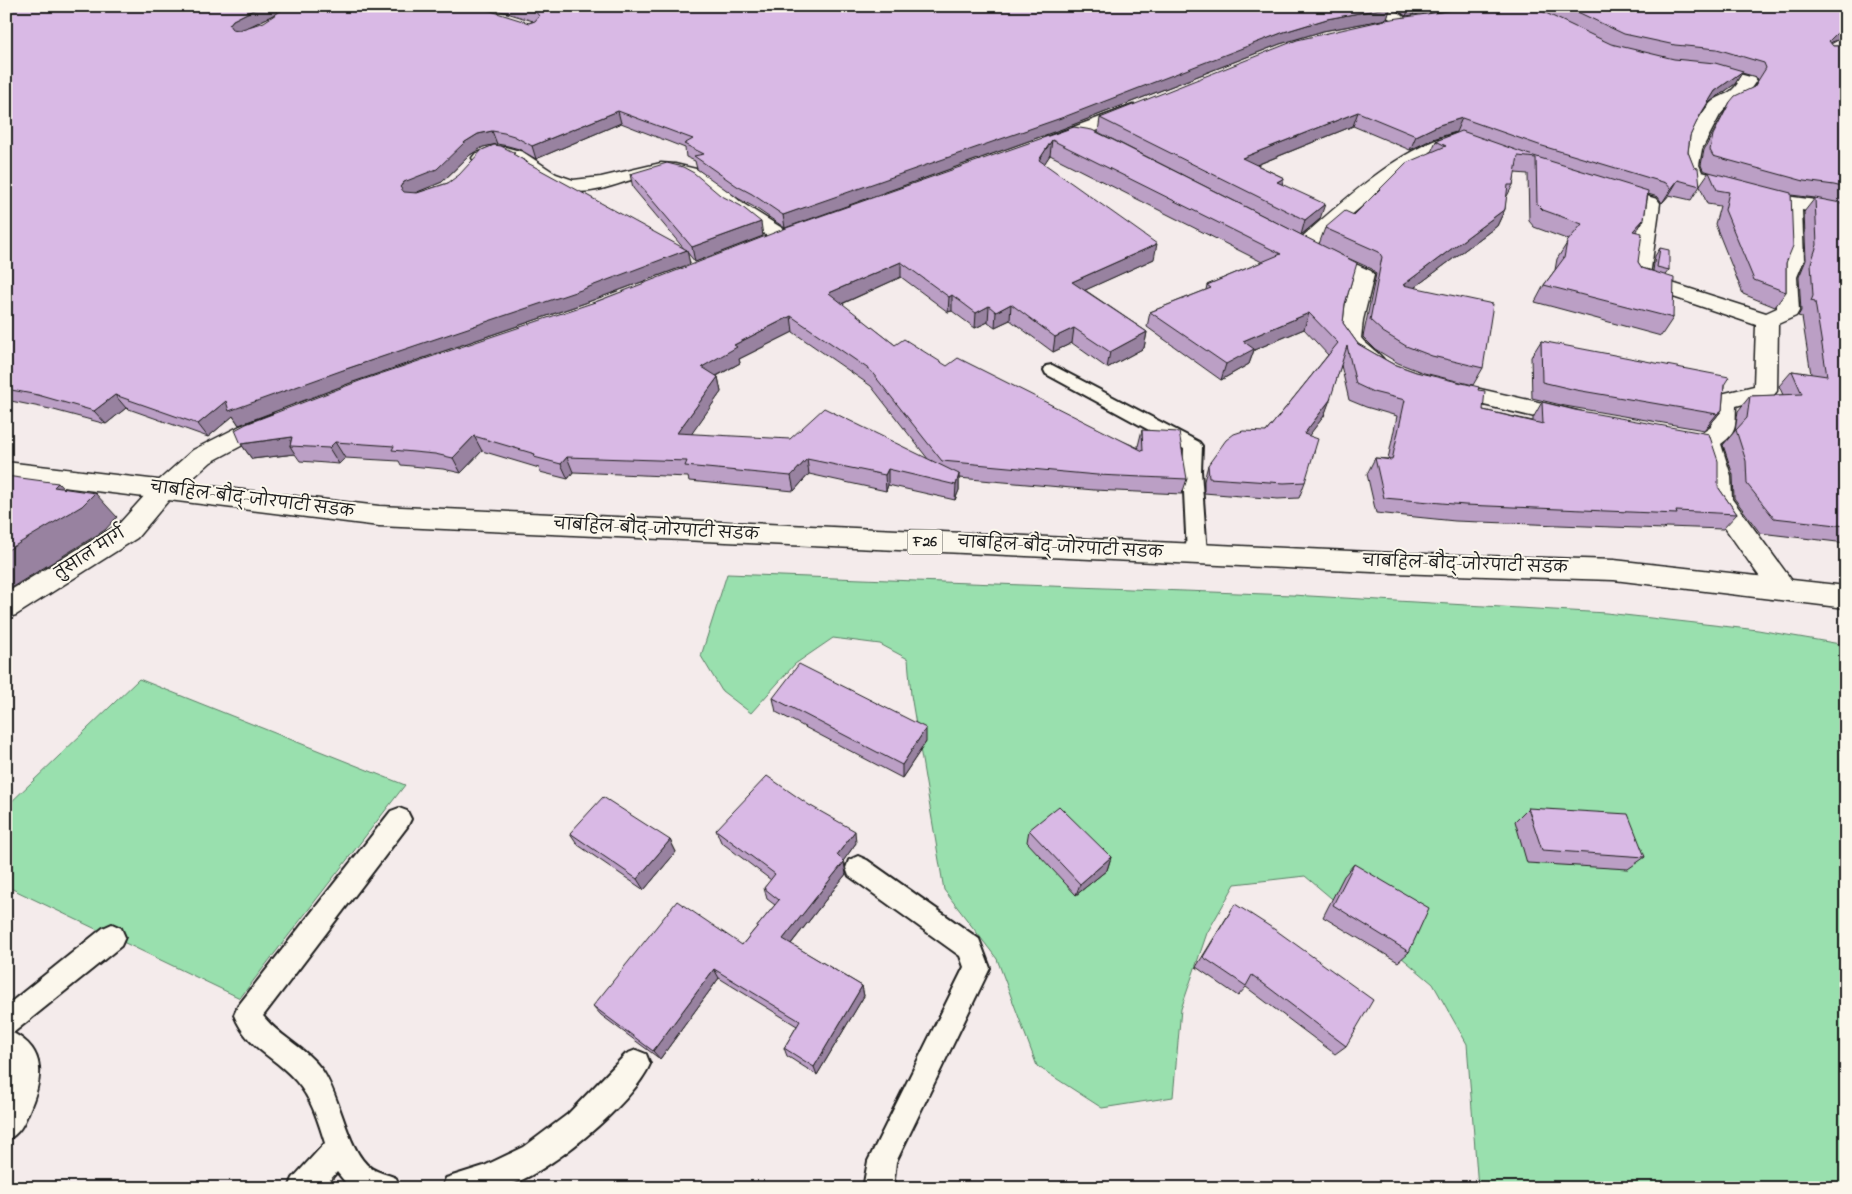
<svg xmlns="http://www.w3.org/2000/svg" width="1852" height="1194" viewBox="0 0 1852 1194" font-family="'Indie Flower','Playpen Sans Deva',sans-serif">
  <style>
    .green { fill: #99e0ae; stroke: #5a7e65 }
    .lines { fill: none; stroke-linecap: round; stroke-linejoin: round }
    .service-casing { stroke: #1c1c1c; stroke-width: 4 }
    .minor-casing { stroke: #1c1c1c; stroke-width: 3 }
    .tertiary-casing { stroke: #1c1c1c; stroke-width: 3 }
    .primary-casing { stroke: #1c1c1c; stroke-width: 3 }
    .service { fill: #fbf7ec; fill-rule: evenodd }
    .minor { fill: #fbf7ec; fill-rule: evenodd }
    .tertiary { fill: #fbf7ec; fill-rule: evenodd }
    .primary { fill: #fbf7ec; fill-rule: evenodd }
    .wall { fill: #bb9fc5; stroke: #1c1c1c; fill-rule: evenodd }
    .shaded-wall { fill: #9882a0; stroke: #1c1c1c }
    .building { fill: #d9b9e5; stroke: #1c1c1c }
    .labels { text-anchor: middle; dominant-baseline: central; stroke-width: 4; stroke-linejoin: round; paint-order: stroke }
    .shield { fill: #fbf7ec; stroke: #5f5e5a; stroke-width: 1 }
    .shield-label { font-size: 15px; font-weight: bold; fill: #1c1c1c }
    .street-label { font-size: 16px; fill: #1c1c1c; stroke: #fbf7ec }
  </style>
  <rect width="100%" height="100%" fill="#f4ebeb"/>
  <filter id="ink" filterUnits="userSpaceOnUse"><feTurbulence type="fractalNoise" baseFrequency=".02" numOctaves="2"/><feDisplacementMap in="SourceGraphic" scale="10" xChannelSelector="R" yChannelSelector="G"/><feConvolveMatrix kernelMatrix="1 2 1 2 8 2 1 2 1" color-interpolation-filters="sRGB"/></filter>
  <g filter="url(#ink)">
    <g class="green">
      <polygon points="727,574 1292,595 1606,613 1758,630 1846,645 1846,1188 1478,1188 1467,1044 1433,984 1305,876 1235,884 1207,933 1181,1009 1173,1097 1102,1108 1037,1066 997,959 944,890 911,695 908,659 880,644 833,638 795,664 751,713 722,691 701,656"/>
      <polygon points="139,679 405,785 240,998 6,886 6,807"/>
    </g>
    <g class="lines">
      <defs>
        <g id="service">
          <polygon points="1052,365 1199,442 1202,446 1201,471 1207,554 1204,559 1197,561 1190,559 1187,554 1183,471 1184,449 1046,374 1044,370 1046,366"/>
          <path d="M399 808 407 811 411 819 407 827 263 1016C280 1037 306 1048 322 1070 341 1097 347 1151 371 1168 378 1173 388 1174 396 1178L400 1188H350L337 1172 323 1188H289L293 1178 325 1143C318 1121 312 1099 296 1081 273 1054 249 1051 234 1015L238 1006 391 811Z"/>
          <polygon points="858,856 867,860 979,939 990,968 896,1162 893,1188 863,1188 868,1161 964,967 960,956 849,876 846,868 849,860"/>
          <path d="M112 924 121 928 125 937 121 946 13 1033C48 1051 42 1081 29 1111 24 1123 19 1135 6 1140V1098L12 1082 13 1071 6 1060V1006L103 928Z"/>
          <path d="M636 1050 646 1054 650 1064C634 1103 544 1178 503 1187 488 1191 458 1188 442 1188L446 1178 484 1166 524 1147 568 1114 626 1054Z"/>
        </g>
        <g id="minor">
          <polygon points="1372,6 1389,6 1413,23 1410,26 1400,26"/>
          <path d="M1702 64 1754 78 1756 81 1743 100 1725 109 1720 115 1702 149 1699 165 1702 172 1793 197 1823 201 1846 207V219L1802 210 1804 260 1797 277 1799 311 1796 316 1778 324 1777 391 1773 396 1736 406C1735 425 1738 432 1721 444L1731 476 1732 499 1798 589 1794 597 1784 600 1774 597 1706 501 1707 476 1696 441 1699 435 1711 427 1713 401 1717 395 1754 386 1756 325 1632 283 1629 279 1640 206 1603 195 1601 191 1603 187 1610 185 1657 199 1660 203 1650 276 1766 313 1777 308V277L1784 260 1783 206 1687 180C1685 176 1682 171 1681 166 1679 152 1702 109 1713 101 1724 93 1729 96 1738 83L1696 72 1694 69 1696 66Z"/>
          <path d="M1455 134 1473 140 1476 144 1473 148 1467 149 1455 145 1426 157 1375 195 1310 250 1303 252 1296 250 1293 246 1296 242C1341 204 1397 148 1455 134Z"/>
          <path d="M493 147H505L523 152 556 174 573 180 601 177 661 163 675 164 696 169 713 179 742 203 790 233 793 237 790 241C773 245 763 232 750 223 743 218 734 215 727 210 712 200 701 185 684 178 648 162 609 197 572 191 545 187 528 166 503 158 493 158 485 164 475 162L472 158 475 154Z"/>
          <path d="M1322 249 1371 271 1374 275 1363 320 1361 338C1368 347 1379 352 1384 360L1381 365C1361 370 1349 354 1339 339L1341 320 1353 278 1315 259 1312 255 1315 251Z"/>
          <polygon points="1449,382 1573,410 1581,412 1585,418 1581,424 1573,426 1441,395 1437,390 1441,385"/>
          <polygon points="165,480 174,483 178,489 137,538 16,615 6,618 6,593 119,524 156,483"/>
        </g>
        <g id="tertiary">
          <polygon points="1133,105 1139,106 1142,110 1139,114 1056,146 1050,147 1044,146 1041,142 1044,138"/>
          <polygon points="273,414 281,416 285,422 281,428 256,438 211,462 174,495 165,498 156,495 152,489 156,483 193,450 240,426"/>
        </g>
        <polygon id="primary" points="6,462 379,506 1394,553 1614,560 1846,586 1846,608 1614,580 1394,573 379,526 6,480"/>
      </defs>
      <use href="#service" class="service-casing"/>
      <use href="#minor" class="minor-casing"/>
      <use href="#tertiary" class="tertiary-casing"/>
      <use href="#primary" class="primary-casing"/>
      <use href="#service" class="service"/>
      <use href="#minor" class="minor"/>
      <use href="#tertiary" class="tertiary"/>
      <use href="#primary" class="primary"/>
    </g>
    <g class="wall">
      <polygon points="6,6 276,6 277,13 251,26 529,23 533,21 484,6 1390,6 1387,19 1323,31 1280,44 1062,129 785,228 754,207 739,199 697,169 695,161 686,157 685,148 621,123 536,159 519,149 508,146 497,144 483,147 470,155 442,182 414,193 417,193 448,183 516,156 527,162 528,164 685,250 633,188 630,174 763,236 695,262 687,252 690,264 585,303 353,382 239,425 233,416 208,437 126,408 106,424 50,409 6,400"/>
      <polygon points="1392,6 1416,6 1413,15 1406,16"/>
      <path d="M1537 6H1846V41L1838 40 1831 44 1833 46H1846V543L1760 533 1734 498 1733 475 1723 445 1735 431 1738 411 1750 396 1783 395 1779 386 1792 371 1811 374 1802 317 1798 316 1801 311 1799 277 1806 260 1804 212 1815 198 1791 195 1786 263V292L1775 307 1743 294 1715 224 1720 206 1707 204 1700 186 1691 200 1669 195 1662 203 1658 197 1648 194 1644 219 1636 232 1638 262 1642 268 1653 271 1655 256 1660 248 1669 270 1665 275 1673 318 1661 336 1535 302 1544 285 1555 270 1557 259 1569 240 1534 227 1529 221 1528 174 1515 173 1513 185 1506 198 1505 209 1497 226 1415 287 1483 368 1473 385 1424 373 1398 363 1375 349 1363 337 1376 274 1372 269 1321 246 1345 304 1343 323 1358 344 1391 363 1416 372 1478 390 1483 410 1533 421V418L1542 402 1718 487 1737 514 1723 529 1666 527 1664 529 1455 521 1376 513 1367 474 1375 458 1388 459 1397 416 1366 407 1349 400 1341 365 1324 416 1308 436 1305 482 1299 498 1278 499 1204 493V481L1208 465 1266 432 1328 355 1304 329 1254 350 1249 364 1221 380 1147 327 1150 312 1206 290 1207 285 1262 262 1050 155 1044 164 1154 259 1085 290 1147 332 1144 348 1107 368 1072 343 1053 352 1010 320 995 327 988 322 975 328 952 311 948 312 901 277 842 304 895 345 1139 448 1138 446 1142 430 1187 479 1182 494 1094 490 959 478V490L955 500 888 485 886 491 809 474 794 491 689 481 688 477 573 472 568 479 540 472 539 468 482 451 461 473 443 469 401 465 399 461 345 458 339 464 300 461 295 454 252 459 241 444 598 301 1074 127 1319 244 1325 228 1354 215 1431 152 1436 141 1457 133 1456 132 1433 139 1410 150 1353 126 1257 165 1284 178 1282 185 1320 219 1301 235 1098 132 1100 118 1536 8ZM1742 73 1756 77 1757 81 1754 87 1730 102 1722 116 1704 150 1701 165 1703 170 1709 172 1700 185 1688 152 1690 136 1698 118 1707 104 1735 84ZM793 332 871 386 928 459 691 434 721 392 718 377 717 376 740 363 739 359Z"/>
      <polygon points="1541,341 1724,385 1722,410 1709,426 1704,430 1565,406 1532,398 1531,357"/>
      <polygon points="773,698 926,742 902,778 776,712"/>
      <polygon points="1528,808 1645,857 1628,869 1527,863 1515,821"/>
      <polygon points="716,830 856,843 843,861 844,862 846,874 791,944 862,986 864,996 817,1075 787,1056 784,1048 797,1026 719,978 660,1059 601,1015 593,1006 742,945 775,905 767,899 764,888 771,880 721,842"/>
      <polygon points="1029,830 1111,857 1107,870 1076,895 1027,842"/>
      <polygon points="570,833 670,840 676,852 644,890 578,845"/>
      <polygon points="1354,864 1409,952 1398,962 1323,917 1344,876"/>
      <polygon points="1235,904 1346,1046 1335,1054 1246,987 1238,996 1196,967"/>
    </g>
    <g class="shaded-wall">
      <polygon points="261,6 276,6 277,13 239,32 235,37 229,25 233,20"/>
      <polygon points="1410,6 1416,6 1413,15 1406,16"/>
      <polygon points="1416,6 1478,6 1413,15"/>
      <polygon points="1391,7 1387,19 1323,31 1280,44 1062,129 785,228 783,215 1284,32 1327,19"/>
      <polygon points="1846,27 1846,29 1838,40 1832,42 1820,55 1829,41 1841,29"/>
      <polygon points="1743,71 1735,84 1707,104 1715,91"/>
      <polygon points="618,111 621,123 536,159 532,146"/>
      <polygon points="1358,112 1353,126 1239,172 1242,158"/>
      <polygon points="1462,118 1456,132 1433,139 1410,150 1416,136 1439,125"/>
      <polygon points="492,131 497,144 483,147 470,155 442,182 410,195 406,200 400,187 404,182 465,142 478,134"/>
      <polygon points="1052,140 1050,155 1037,175 1039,160"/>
      <polygon points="1284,178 1280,192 1277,182"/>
      <polygon points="1678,180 1669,195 1662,203 1671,189"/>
      <polygon points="1325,204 1320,219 1301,235 1305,220"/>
      <polygon points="1505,209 1497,226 1395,302 1403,285"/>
      <polygon points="1644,219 1634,236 1633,231"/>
      <polygon points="761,222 763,236 695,262 692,247"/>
      <polygon points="1157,244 1154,259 1070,297 1072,282"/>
      <polygon points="687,250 690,264 585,303 353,382 239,425 233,416 208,437 198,424 226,401 346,369"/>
      <polygon points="901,262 901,277 830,309 829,293"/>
      <polygon points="952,295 952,311 948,312 949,297"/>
      <polygon points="1011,304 1010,320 995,327 996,312"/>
      <polygon points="989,306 988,322 975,328 976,313"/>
      <polygon points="1309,313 1304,329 1254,350 1249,364 1221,380 1226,364 1243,341"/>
      <polygon points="791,316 793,332 739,359 740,363 705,382 702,367 734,345"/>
      <polygon points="1074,328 1072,343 1053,352 1055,337"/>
      <polygon points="1147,332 1144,348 1107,368 1110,352"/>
      <polygon points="718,377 721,392 681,449 677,433"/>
      <polygon points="115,395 126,408 106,424 94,411"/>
      <polygon points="1330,400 1324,416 1298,450 1304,434"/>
      <polygon points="1722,410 1709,426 1704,430 1717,414"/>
      <polygon points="474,436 482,451 461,473 453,458"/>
      <polygon points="292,437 290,446 295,454 252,459 241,444"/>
      <polygon points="335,442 345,458 339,464 329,448"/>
      <polygon points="567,457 573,472 568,479 561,464"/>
      <polygon points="807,459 809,474 794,491 791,476"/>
      <polygon points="888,469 888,485 886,491 885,475"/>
      <polygon points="959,474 959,490 955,500 956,485"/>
      <polygon points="58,483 81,507 95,493 117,517 105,530 6,591 6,551 54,487"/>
      <polygon points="926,728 926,742 902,778 902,765"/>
      <polygon points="855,831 856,843 839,867 837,855"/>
      <polygon points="670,840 676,852 644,890 637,879"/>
      <polygon points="1111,857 1107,870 1076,895 1080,884"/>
      <polygon points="844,862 846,874 786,950 783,939"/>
      <polygon points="714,969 719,978 660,1059 653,1051"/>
      <polygon points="862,986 864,996 817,1075 814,1067"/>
    </g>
    <g class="building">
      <polygon points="6,6 261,6 233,20 229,25 232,29 239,30 264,22 288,6 475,6 529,23 535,21 539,16 535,11 519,6 1390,6 1391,7 1327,19 1284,32 1064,117 783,215 752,194 737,186 694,156 704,154 684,144 693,139 618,111 532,146 514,136 504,133 492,131 478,134 465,142 437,169 404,182 400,187 404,192 417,193 448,183 459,175 482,150 494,145 501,146 515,153 513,154 527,162 526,162 687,250 581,290 346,369 229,411 226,401 198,424 115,395 94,411 38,395 6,389"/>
      <polygon points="1482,6 1531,6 1611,44 1674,59 1715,63 1743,71 1715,91 1699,117 1690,136 1688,152 1694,167 1698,168 1700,186 1678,180 1671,189 1666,183 1539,145 1462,118 1439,125 1416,136 1358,112 1242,158 1284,178 1277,182 1325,204 1305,220 1100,118 1297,40 1385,20"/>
      <polygon points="1565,6 1846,6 1846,27 1841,29 1829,41 1833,46 1846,46 1846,188 1834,185 1804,181 1713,156 1710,150 1713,135 1730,102 1735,96 1754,87 1766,68 1764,63 1717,49 1675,45 1624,34"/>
      <polygon points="1074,127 1092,130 1113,140 1357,263 1345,304 1343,323 1358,344 1391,363 1416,372 1479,387 1478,390 1485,391 1483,410 1543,424 1542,402 1575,410 1709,434 1718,461 1718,487 1737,514 1676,511 1677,514 1465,505 1384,498 1375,458 1392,460 1405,400 1373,392 1356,384 1347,346 1330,400 1304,434 1318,439 1305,482 1284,483 1209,478 1208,465 1226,440 1234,434 1243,431 1266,432 1338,343 1309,313 1243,341 1254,349 1226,364 1150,312 1211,288 1207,285 1281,254 1052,140 1039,160 1157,244 1072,282 1147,332 1110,352 1074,328 1055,337 1011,304 996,312 989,306 976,313 952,295 949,297 901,262 829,293 895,345 904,339 947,366 958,358 1143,451 1142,430 1179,432 1187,479 1097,475 942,461 870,370 791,316 734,345 737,347 702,367 718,377 677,433 790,439 824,408 959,474 956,485 888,469 885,475 807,459 791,476 685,466 687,461 567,457 561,464 534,457 535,454 474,436 453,458 435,454 392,450 394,446 335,442 329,448 290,446 292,437 241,444 235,430 246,424 362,380 598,301 789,227"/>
      <polygon points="1462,131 1527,154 1648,191 1644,219 1633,231 1642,233 1638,262 1642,268 1674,278 1673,318 1544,285 1564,258 1567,242 1582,224 1543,210 1537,204 1536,158 1518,156 1513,185 1508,185 1505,209 1403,285 1493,304 1483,368 1432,356 1406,346 1383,332 1370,320 1382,257 1379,252 1325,228 1345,211 1354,215 1406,163 1446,146 1436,141"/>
      <polygon points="667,163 683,167 694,173 720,195 741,206 761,222 692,247 630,174"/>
      <polygon points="1709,172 1791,193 1793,246 1786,263 1786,292 1754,280 1725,210 1729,192 1717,190"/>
      <polygon points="1815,198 1846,204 1846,526 1774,518 1747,484 1746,461 1736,430 1747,418 1750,396 1802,394 1792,371 1827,376 1815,302 1811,301 1813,296 1811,263 1817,245"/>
      <polygon points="1660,248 1669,250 1669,270 1657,267"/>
      <polygon points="1541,341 1729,377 1724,385 1722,410 1717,414 1576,390 1542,382"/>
      <polygon points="6,476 58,483 54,487 95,493 82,506 6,551"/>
      <polygon points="799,664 926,728 902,765 773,698"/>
      <polygon points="767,776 809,805 855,831 837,855 844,862 783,939 862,986 814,1067 784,1048 800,1021 714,969 653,1051 593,1006 677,901 742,945 779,900 764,888 775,874 716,830"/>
      <polygon points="603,797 670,840 637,879 570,833"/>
      <polygon points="1059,806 1111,857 1080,884 1029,830"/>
      <polygon points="1528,808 1628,814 1645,857 1542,850"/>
      <polygon points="1354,864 1429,908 1409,952 1333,905"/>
      <polygon points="1235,904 1277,931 1373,1000 1346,1046 1252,975 1246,986 1203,957"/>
    </g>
  </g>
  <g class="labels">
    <rect class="shield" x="907.5" y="529.5" width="35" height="25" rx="4"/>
    <g class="shield-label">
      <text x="925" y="542">F26</text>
    </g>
    <g class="street-label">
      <text transform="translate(252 500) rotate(7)">चाबहिल-बौद्-जोरपाटी सडक</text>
      <text transform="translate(656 530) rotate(3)">चाबहिल-बौद्-जोरपाटी सडक</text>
      <text transform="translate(1060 548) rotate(3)">चाबहिल-बौद्-जोरपाटी सडक</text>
      <text transform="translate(90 554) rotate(-33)">तुसाल मार्ग</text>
      <text transform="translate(1465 565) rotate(2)">चाबहिल-बौद्-जोरपाटी सडक</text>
    </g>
  </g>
  <rect width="1852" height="1194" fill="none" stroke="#fbf7ec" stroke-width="25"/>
  <rect x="12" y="12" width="1827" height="1169" fill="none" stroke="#1c1c1c" stroke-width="2" filter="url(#ink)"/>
</svg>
